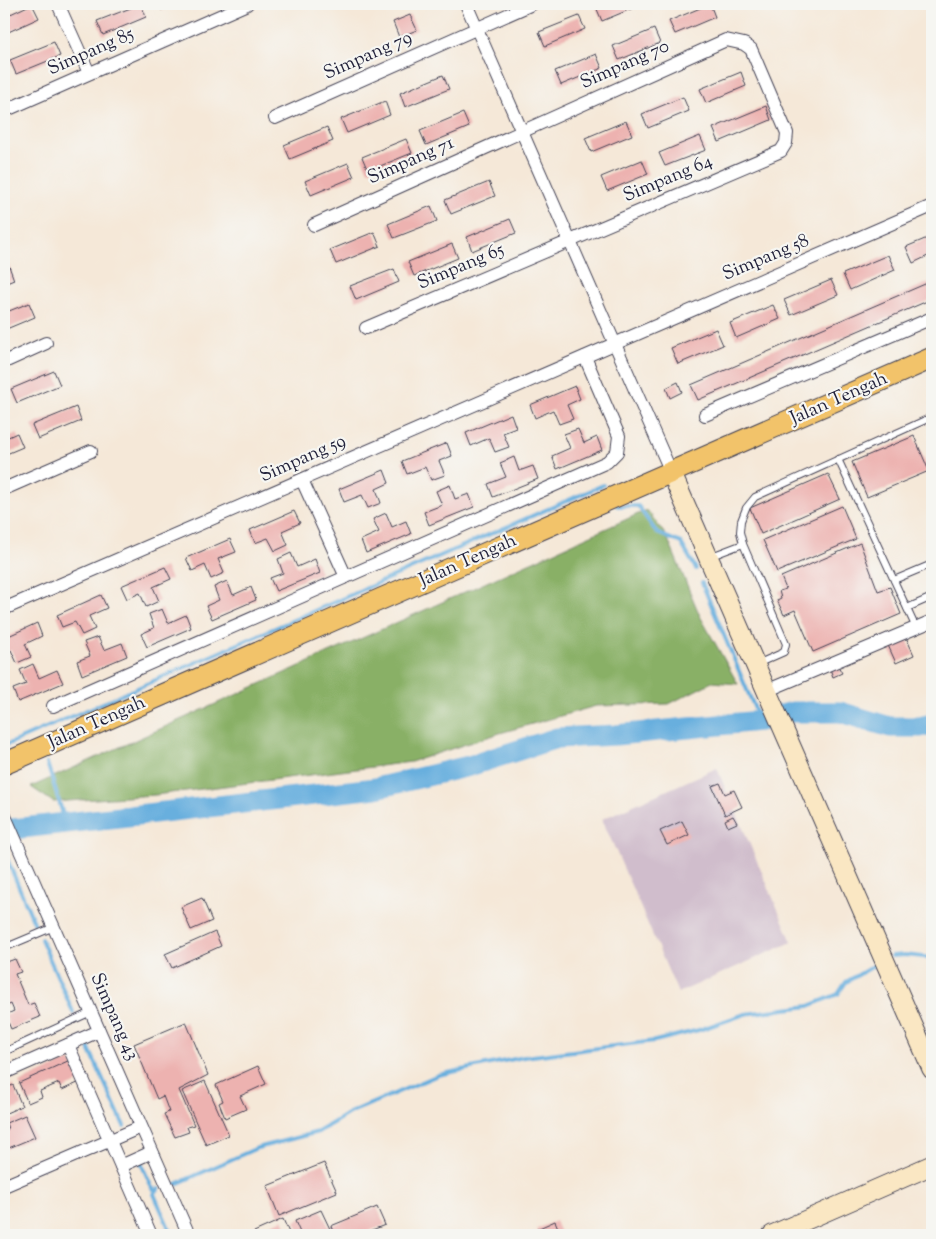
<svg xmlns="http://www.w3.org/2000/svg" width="936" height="1239" viewBox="0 0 936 1239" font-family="'Sorts Mill Goudy',serif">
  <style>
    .industrial { fill: #d0bdcc }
    .forest { fill: #89b066; stroke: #566950 }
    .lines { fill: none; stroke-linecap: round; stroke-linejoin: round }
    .stream { stroke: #68afde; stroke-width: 4 }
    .river { stroke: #68afde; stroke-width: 21 }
    .building { fill: #edb2b0 }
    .lane-casing { stroke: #424053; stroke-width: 8 }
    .street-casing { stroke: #424053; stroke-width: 14 }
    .secondary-casing { stroke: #424053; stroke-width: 21 }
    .primary-casing { stroke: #424053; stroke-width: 23 }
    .lane { stroke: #fff; stroke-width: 6 }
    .street { stroke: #fff; stroke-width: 12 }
    .secondary { stroke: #fae7c3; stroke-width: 19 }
    .primary { stroke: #f2c36a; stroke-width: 21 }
    .labels { text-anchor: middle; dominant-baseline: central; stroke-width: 4.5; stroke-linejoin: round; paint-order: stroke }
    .street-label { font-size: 19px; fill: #22223b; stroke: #f6f6f2 }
  </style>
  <rect width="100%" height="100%" fill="#f6f6f2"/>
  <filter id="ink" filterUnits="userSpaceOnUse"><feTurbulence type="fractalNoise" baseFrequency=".02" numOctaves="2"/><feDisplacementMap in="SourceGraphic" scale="10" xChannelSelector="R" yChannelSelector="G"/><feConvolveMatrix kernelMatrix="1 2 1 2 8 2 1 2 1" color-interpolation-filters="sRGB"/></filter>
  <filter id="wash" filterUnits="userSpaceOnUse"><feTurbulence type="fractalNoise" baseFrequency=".0096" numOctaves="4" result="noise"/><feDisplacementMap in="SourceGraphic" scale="20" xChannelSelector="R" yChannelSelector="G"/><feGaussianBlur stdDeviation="1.12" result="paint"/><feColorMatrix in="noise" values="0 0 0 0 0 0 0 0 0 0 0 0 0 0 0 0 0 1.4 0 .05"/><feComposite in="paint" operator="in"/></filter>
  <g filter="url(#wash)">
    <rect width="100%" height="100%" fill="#f5e8d8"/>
    <polygon class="industrial" points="717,768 727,793 734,790 742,807 735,810 792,942 678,993 602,819"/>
    <polygon class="forest" points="647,510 667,537 700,616 738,684 712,682 669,704 596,706 500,733 411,762 155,795 53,802 31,787"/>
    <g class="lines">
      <g class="stream">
        <polyline points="617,506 638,506 657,533 681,543 696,569"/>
        <polyline points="702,583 760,721"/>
        <polyline points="4,746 603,485"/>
        <polyline points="47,763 62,811 63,823"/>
        <polyline points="4,852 36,927"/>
        <polyline points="41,939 73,1012"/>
        <polyline points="892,956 905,955 932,958"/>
        <polyline points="87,1044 124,1126"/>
        <polyline points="141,1163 152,1188 155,1190"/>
        <polyline points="174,1185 257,1148 318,1132 349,1113 438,1075 524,1057 655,1041 699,1030 745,1014 809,1006 838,994 846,982 875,965"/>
        <polyline points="159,1188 154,1194 172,1235"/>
      </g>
      <polyline class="river" points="4,830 376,788 469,766 557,738 616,735 760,721 792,712 840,712 890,727 920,727 932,724"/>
    </g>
    <g id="blocks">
      <g class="building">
        <polygon points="32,4 39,18 4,34 4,17"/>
        <polygon points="141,4 146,17 103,35 97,21"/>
        <polygon points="158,4 177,4 161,10"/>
        <polygon points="604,4 643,4 602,21 596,7"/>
        <polygon points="710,4 715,17 675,34 669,21"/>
        <polygon points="410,15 417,30 399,37 393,22"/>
        <polygon points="579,16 585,29 545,46 539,32"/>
        <polygon points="654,29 660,43 619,60 613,46"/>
        <polygon points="54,42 60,56 16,74 10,60"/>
        <polygon points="596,54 602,68 561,85 555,71"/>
        <polygon points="741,72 746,86 706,103 700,89"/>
        <polygon points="443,75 449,89 405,107 400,93"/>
        <polygon points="683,97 689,111 648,128 642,114"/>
        <polygon points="385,101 390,115 347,133 341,119"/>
        <polygon points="766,106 771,120 719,142 713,128"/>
        <polygon points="463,113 469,127 426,145 420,131"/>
        <polygon points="626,121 632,135 591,152 585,138"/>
        <polygon points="327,127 333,141 290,159 284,145"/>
        <polygon points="700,136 706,150 665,166 659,153"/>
        <polygon points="406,139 412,153 368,171 362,157"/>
        <polygon points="642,160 648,174 607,191 601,177"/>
        <polygon points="348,163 354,177 311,195 305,181"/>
        <polygon points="489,182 495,196 451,214 445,200"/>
        <polygon points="431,206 437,221 394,238 388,224"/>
        <polygon points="510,219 516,233 472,251 467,237"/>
        <polygon points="374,232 380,246 336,264 330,250"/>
        <polygon points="932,236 932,254 913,263 906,247"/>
        <polygon points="452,244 458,258 414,276 408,262"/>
        <polygon points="888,255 895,270 850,290 843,274"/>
        <polygon points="9,266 14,280 4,284 4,268"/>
        <polygon points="394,269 399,282 356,300 350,286"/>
        <polygon points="831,280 838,295 791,315 784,300"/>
        <polygon points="932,281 932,299 698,400 691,385"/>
        <polygon points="29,303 35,317 4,330 4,313"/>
        <polygon points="773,305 780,319 736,338 730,323"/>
        <polygon points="716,329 723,345 678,364 671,348"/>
        <polygon points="54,371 60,385 17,403 11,389"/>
        <polygon points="678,382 682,392 670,398 666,388"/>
        <polygon points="575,386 580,399 567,405 573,419 559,424 553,410 535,418 530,405"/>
        <polygon points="76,407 81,421 38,439 32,425"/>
        <polygon points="511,414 516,428 503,433 509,447 495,452 489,438 471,446 466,433"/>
        <polygon points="578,429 584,443 597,437 602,450 557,469 552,456 570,448 564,434"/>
        <polygon points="17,433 23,447 4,455 4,439"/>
        <polygon points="914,436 929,471 867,497 852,462"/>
        <polygon points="447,443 452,456 439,461 445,475 431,480 425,467 407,474 402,461"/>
        <polygon points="514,457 519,471 533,466 538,479 493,497 488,484 506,477 500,463"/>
        <polygon points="384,470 389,483 376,489 381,503 368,508 362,495 344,502 339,489"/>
        <polygon points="828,474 840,499 761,534 750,508"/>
        <polygon points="450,485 455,499 469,494 474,507 429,525 424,512 442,505 436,491"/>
        <polygon points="842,506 856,539 777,572 763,540"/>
        <polygon points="294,511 300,523 282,531 288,545 275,551 268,538 255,543 250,530"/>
        <polygon points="386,513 392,527 406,521 411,534 366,553 361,540 379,532 373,519"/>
        <polygon points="230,539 236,552 218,559 224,573 211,579 205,565 192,571 186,558"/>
        <polygon points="860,543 878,591 890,587 901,614 813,652 795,610 784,615 777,600 781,598 779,591 786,589 781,577"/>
        <polygon points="291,553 297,567 315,559 320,573 276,591 270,578 283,573 278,559"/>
        <polygon points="165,567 171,579 153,587 159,601 146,607 140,593 127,599 121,586"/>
        <polygon points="227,581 233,595 251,587 256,600 212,619 206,606 219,600 214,587"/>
        <polygon points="101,595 107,608 89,616 95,629 82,635 75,622 62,627 57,615"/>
        <polygon points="162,609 168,623 186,615 191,628 147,647 141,634 154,628 149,614"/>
        <polygon points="37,623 42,636 25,644 31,657 17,663 11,650 4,653 4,638"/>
        <polygon points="905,635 914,655 896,663 887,643"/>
        <polygon points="98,637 104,650 122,643 127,656 82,675 77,661 90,656 84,642"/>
        <polygon points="33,664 39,678 57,670 63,683 18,702 13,689 26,684 20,670"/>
        <polygon points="838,666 842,673 833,677 830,669"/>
        <polygon points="720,783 725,794 734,790 742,807 725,815 712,786"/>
        <polygon points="733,816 737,823 728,827 725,820"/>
        <polygon points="682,821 689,835 667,845 660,831"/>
        <polygon points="202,898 212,921 191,930 181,907"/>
        <polygon points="215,932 221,946 172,968 165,954"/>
        <polygon points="15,959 21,972 15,974 28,1005 34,1003 40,1017 11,1029 5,1015 14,1011 11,1004 4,1007 4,963"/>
        <polygon points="186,1022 208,1075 179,1090 194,1125 187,1127 189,1132 175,1137 164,1114 169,1112 163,1096 157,1099 134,1044"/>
        <polygon points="70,1060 80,1082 62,1090 59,1083 40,1091 42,1097 28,1103 19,1083"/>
        <polygon points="258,1066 266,1084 240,1096 246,1109 225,1118 219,1103 223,1101 216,1085"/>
        <polygon points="205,1081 229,1135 206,1145 182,1091"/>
        <polygon points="13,1085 22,1106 4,1114 4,1089"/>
        <polygon points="25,1115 35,1137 4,1150 4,1131 8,1129 6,1123"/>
        <polygon points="324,1163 337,1192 279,1216 267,1186"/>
        <polygon points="377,1207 385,1225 359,1235 334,1235 331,1226"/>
        <polygon points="321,1210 330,1229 317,1235 301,1235 295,1221"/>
        <polygon points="283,1219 290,1235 256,1235 254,1232"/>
        <polygon points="555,1221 561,1235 540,1235 537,1229"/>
      </g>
    </g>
  </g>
  <g filter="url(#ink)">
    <use href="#blocks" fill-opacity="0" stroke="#424053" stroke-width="1"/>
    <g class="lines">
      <defs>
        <g id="lane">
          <polyline points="838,459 916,628"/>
          <polyline points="709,557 743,544"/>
          <polyline points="894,580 932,564"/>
          <polyline points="907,608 932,597"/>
          <polyline points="757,664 784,652 786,644 743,544 740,532 741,521 746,508 755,497 932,417"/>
          <polyline points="4,948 54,927"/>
          <polyline points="4,1052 91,1012"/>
        </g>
        <g id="street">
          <polyline points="58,4 89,73"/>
          <polyline points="466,4 671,472"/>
          <polyline points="4,111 247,4"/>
          <polyline points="275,118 532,4"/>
          <polyline points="314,225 726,40 744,44 751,49 787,133 786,143 781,151 366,328"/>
          <polyline points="4,362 46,343"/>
          <polyline points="705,415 932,318"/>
          <polyline points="302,480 346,577"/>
          <polyline points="4,489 91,451"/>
          <polyline points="6,608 932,206"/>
          <polyline points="766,691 932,621"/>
          <polyline points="53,706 607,462 617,452 619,436 585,357"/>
          <polyline points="4,814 189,1235"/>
          <polyline points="68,1045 151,1235"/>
          <polyline points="4,1073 99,1031"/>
          <polyline points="121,1166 152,1152"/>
          <polyline points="4,1186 141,1127"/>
        </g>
        <g id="secondary">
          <polyline points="671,472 932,1069"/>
          <polyline points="772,1235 932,1165"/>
        </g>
        <polyline id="primary" points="4,764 932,358"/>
      </defs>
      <use href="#lane" class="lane-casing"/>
      <use href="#street" class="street-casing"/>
      <use href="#secondary" class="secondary-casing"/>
      <use href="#primary" class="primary-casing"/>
      <use href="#lane" class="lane"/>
      <use href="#street" class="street"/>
      <use href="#secondary" class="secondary"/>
      <use href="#primary" class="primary"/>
    </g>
  </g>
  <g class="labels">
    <g class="street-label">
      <text transform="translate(91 52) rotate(-24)">Simpang 85</text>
      <text transform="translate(368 56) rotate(-24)">Simpang 79</text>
      <text transform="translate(625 65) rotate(-24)">Simpang 70</text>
      <text transform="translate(411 161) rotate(-24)">Simpang 71</text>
      <text transform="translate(668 179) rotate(-23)">Simpang 64</text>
      <text transform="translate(766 258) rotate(-23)">Simpang 58</text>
      <text transform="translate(461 267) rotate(-23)">Simpang 65</text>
      <text transform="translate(839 399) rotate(-24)">Jalan Tengah</text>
      <text transform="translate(303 459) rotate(-24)">Simpang 59</text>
      <text transform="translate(468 561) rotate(-24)">Jalan Tengah</text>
      <text transform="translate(97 723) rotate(-24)">Jalan Tengah</text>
      <text transform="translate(114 1017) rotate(66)">Simpang 43</text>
    </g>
  </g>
  <rect width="936" height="1239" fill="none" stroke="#f6f6f2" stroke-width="20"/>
</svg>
